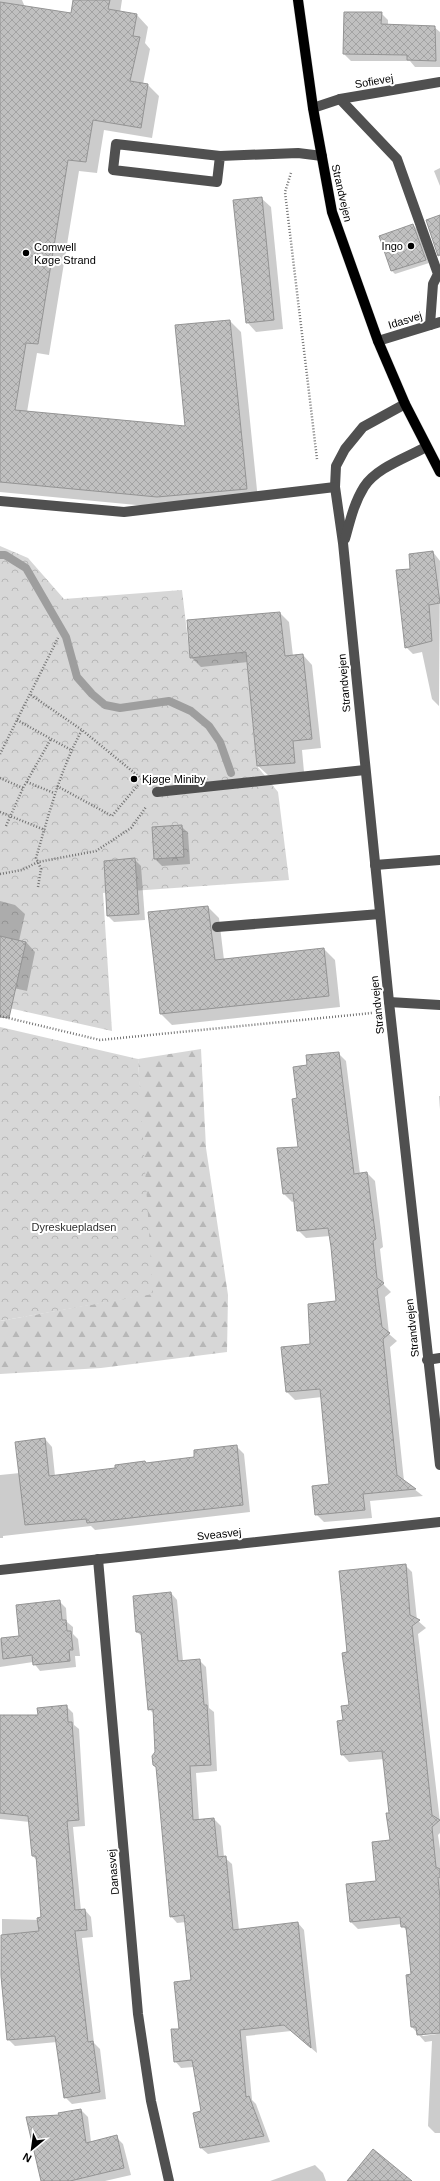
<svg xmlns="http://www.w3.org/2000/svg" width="440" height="2181" viewBox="0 0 440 2181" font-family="Arial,sans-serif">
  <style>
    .forest { fill: url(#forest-firs) }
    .park { fill: url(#park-crowns) }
    .shadow { fill: #0003; fill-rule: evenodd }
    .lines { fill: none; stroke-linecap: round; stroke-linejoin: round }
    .stream { stroke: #9e9e9e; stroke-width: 8 }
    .building { fill: url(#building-cross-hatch); stroke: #949494 }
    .major-casing { stroke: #dbdbdb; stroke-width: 11 }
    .path { stroke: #727272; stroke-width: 2.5; stroke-dasharray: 1 2; stroke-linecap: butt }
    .minor { stroke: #505050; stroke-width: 10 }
    .major { stroke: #000; stroke-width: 10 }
    .poi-dot { fill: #000; stroke: #fff; stroke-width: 1.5 }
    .labels { text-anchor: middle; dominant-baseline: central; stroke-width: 4; stroke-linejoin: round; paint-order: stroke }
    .street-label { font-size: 11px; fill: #000; stroke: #fff }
    .poi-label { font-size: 11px; fill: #000; stroke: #fff; text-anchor: start }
    .park-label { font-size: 11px; fill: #2e2e2e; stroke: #fff }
  </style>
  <defs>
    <pattern id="forest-firs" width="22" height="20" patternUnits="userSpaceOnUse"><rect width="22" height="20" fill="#d7d7d7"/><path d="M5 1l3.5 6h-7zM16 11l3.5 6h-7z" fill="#b7b7b7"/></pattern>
    <pattern id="park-crowns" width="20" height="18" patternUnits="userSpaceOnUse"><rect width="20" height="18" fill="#d7d7d7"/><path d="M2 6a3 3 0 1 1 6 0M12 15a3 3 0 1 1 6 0" fill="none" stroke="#b7b7b7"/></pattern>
    <pattern id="building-cross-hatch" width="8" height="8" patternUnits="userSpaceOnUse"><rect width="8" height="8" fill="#c0c0c0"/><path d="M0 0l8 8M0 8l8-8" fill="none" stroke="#a3a3a3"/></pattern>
  </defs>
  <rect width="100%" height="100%" fill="#fff"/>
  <polygon class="forest" points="201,1049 206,1148 228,1295 227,1352 101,1368 0,1374 0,1321 149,1294 138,1059"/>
  <g class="park">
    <polygon points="0,546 28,558 64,599 182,590 190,658 246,652 257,766 278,792 289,880 103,893 112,1031 0,1006"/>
    <polygon points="0,1027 138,1059 153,1294 0,1321"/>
  </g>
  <g class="shadow">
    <polygon points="0,0 22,0 25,7 71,14 74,0 122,0 120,13 137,15 148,27 145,43 150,49 143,84 148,85 159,96 152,138 104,130 97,173 79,171 49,355 37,353 27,412 186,427 230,321 241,332 258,500 168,508 0,492"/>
    <polygon points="381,13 388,20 388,26 434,27 440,32 440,67 415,67 410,61 351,61 344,54"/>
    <polygon points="440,168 440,186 434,171"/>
    <polygon points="261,198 271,207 283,329 256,332 247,322"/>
    <polygon points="413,225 417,229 429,263 395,274 392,271"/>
    <polygon points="433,552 440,561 439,706 432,699 422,652 413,654 406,647 411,570"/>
    <polygon points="280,613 289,622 293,656 303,655 312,665 321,748 302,750 304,772 268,775 258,766 248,662 201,667 191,657"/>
    <polygon points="181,826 188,833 190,864 162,866 155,859"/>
    <polygon points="134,859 141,866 145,920 114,922 108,916"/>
    <polygon points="0,901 15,905 25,914 19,941 26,942 35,952 27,991 0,985"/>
    <polygon points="208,907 219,918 224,960 324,949 335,960 340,1007 172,1025 161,1014"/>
    <polygon points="338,1053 346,1061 360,1174 367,1173 375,1181 383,1247 380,1249 384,1285 391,1292 385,1297 389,1334 397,1341 390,1347 404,1481 423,1496 370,1501 372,1518 324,1522 316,1514 330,1485 322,1397 295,1400 287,1392 337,1301 330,1236 306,1238 298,1230 295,1201 292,1202 284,1194 299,1148 298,1099 308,1066"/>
    <polygon points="439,1096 440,1096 440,1110"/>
    <polygon points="45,1439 52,1447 55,1476 195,1458 236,1446 244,1454 250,1512 95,1530 91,1526 3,1536 3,1538 0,1538 0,1475 20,1473"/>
    <path d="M405 1565 412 1572 417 1620 426 1628 418 1634 440 1822V1833L438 1835 440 1849V2133H435L428 2126 432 2041 425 2042 412 2027V1975L407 1932 402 1924 358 1929 351 1922 378 1882 391 1841V1814L384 1759 349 1762 342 1754 344 1721 350 1706 348 1653ZM436 2032 437 2034 423 2036 421 2034Z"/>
    <polygon points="171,1593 177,1600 183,1661 199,1660 206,1667 209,1708 214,1712 217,1771 196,1773 199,1820 214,1819 221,1826 224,1857 232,1864 239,1930 298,1923 304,1930 317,2053 291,2031 246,2036 252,2100 256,2104 270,2142 208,2154 201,2148 202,2112 194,2067 181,2068 175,2061 180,2030 192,1981 186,1922 177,1923 171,1916 154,1714 149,1709 143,1637 137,1632"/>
    <polygon points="59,1601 66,1608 67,1622 73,1627 73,1634 78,1639 80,1656 75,1656 76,1667 40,1671 33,1662 0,1667 0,1639 20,1637"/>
    <polygon points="67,1707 73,1713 74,1725 79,1729 85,1826 73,1827 81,1911 85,1910 91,1917 93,1937 82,1938 94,2043 100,2049 106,2099 72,2104 65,2097 57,2042 15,2046 8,2039 2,1976 2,1919 42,1920 37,1861 33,1856 30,1822 0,1819 0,1776"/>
    <polygon points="81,2110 88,2117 91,2142 116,2137 123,2144 131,2175 105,2181 42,2181 60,2116"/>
    <polygon points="315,2165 323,2173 326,2181 270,2181"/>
  </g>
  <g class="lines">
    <polyline class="stream" points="0,555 5,555 26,568 66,637 77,677 92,694 105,705 120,708 169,701 191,711 209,726 220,742 231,773"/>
  </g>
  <g class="building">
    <polygon points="73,0 110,0 108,9 137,14 133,36 140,37 130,81 148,84 141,128 93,120 86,162 68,160 38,344 26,343 15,410 185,426 175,325 230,320 247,489 157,497 0,482 0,2 71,13"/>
    <polygon points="344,12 382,12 381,24 435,26 436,61 407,60 407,55 343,54"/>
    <polygon points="262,197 274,320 246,323 233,200"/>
    <polygon points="440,215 440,255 438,256 426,220"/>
    <polygon points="413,224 426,260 391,271 379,236"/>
    <polygon points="433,551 440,603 429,605 432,641 405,648 396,570 410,569 409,554"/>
    <polygon points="280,612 285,656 303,654 312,739 293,741 295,763 257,766 246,652 190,658 187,620"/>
    <polygon points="182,825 184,857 154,859 152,827"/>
    <polygon points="135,858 139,914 107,916 104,861"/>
    <polygon points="208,906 215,960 324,948 329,996 160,1014 148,912"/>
    <polygon points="0,936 26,942 9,1018 0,1017"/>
    <polygon points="339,1052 354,1174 367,1172 376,1239 373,1241 377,1278 384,1283 377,1289 382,1327 390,1333 383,1339 397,1475 416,1489 363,1494 365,1510 315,1515 312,1486 329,1484 320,1389 286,1392 281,1347 310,1344 308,1304 336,1301 331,1247 328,1228 297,1231 293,1193 283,1194 277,1148 298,1147 292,1099 297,1098 293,1067 307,1065 306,1055"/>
    <polygon points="45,1438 49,1476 115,1468 115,1465 145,1461 146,1463 194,1457 194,1450 237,1445 243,1505 87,1523 86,1519 25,1525 15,1442"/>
    <polygon points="406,1564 410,1615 420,1620 412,1626 432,1815 440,1820 432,1827 436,1867 440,1869 440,1877 438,1878 440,1898 440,2033 417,2035 416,2027 411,2027 406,1975 411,1974 406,1927 401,1927 400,1917 350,1922 346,1884 376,1881 372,1842 390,1840 386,1813 389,1813 382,1751 341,1755 337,1721 343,1720 341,1706 349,1705 342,1653 347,1652 339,1571"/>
    <polygon points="171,1592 178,1661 200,1659 204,1705 207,1705 211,1765 190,1766 193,1820 214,1818 218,1857 226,1856 233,1930 298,1922 311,2048 284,2025 240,2030 246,2097 249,2096 264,2136 200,2148 193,2113 201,2111 192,2060 174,2062 171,2029 179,2029 174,1982 191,1980 184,1915 170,1917 156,1767 153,1765 152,1756 155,1752 153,1709 148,1710 141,1632 136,1632 133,1596"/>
    <polygon points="60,1600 62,1620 66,1620 67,1631 71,1631 73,1650 69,1650 70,1661 33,1665 32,1655 3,1659 1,1638 19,1636 16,1605"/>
    <polygon points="67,1705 68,1722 72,1722 79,1820 67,1821 75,1910 85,1909 87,1930 75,1931 88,2042 93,2041 100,2092 64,2098 55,2036 7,2040 1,1976 1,1935 39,1931 37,1918 41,1917 36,1856 32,1856 28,1816 0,1813 0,1715 38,1715 37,1708"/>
    <polygon points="81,2109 86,2143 117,2135 124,2168 70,2181 41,2181 26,2117 59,2115 58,2113"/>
    <polygon points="373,2149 412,2181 347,2181"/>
  </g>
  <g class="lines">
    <defs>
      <polyline id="major" points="298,0 313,108 332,212 378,341 405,404 440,472"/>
    </defs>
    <use href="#major" class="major-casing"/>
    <g class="path">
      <polyline points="291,173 285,192 317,459"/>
      <polyline points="31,695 82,730 143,780"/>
      <polyline points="17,720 71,750"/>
      <polyline points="0,754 58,638"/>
      <polyline points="0,778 23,788"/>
      <polyline points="27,782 54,793"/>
      <polyline points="57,786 112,816 138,785"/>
      <polyline points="0,812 45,830"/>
      <polyline points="6,826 23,788 51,739"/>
      <polyline points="0,874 22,870 38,862 96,851 131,828 146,807"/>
      <path d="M38 887 41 869 36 858C49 814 60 770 82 730"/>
      <polyline points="0,1016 100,1040 372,1013"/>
    </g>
    <g class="minor">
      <polyline points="340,99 397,159 438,274 433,284 430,325"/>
      <polyline points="313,108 340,99 440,82"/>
      <polyline points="220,156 217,182 113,170 116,144 220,156 298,153 322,156"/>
      <polyline points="378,341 440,322"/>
      <polyline points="405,404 363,427 345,449 336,466 335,487 343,543 389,1002 440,1465"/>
      <polyline points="0,501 124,512 335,487"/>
      <path d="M345 539C350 521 354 503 364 487 376 468 406 458 426 447"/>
      <polyline points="157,792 365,770"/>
      <polyline points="375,865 440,860"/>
      <polyline points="217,927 380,914"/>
      <polyline points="389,1002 440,1005"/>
      <polyline points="427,1360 440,1358"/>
      <polyline points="98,1559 138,2014 151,2101 169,2181"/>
      <polyline points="0,1570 440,1522"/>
    </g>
    <use href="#major" class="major"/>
  </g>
  <g class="poi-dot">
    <circle cx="411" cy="246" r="4"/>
    <circle cx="26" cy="253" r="4"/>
    <circle cx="134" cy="779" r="4"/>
  </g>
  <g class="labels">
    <g class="street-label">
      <text transform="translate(374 81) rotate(-10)">Sofievej</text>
      <text transform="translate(342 193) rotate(77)">Strandvejen</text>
      <text transform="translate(405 320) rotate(-17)">Idasvej</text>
      <text transform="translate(344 683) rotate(-95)">Strandvejen</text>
      <text transform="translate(377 1005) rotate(-96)">Strandvejen</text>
      <text transform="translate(412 1328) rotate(-96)">Strandvejen</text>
      <text transform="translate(219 1534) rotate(-6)">Sveasvej</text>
      <text transform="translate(113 1872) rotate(-95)">Danasvej</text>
    </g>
    <g class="poi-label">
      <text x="403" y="246" text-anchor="end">Ingo</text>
      <text x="34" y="247">Comwell<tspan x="34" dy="13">Køge Strand</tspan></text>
      <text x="142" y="779">Kjøge Miniby</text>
    </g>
    <g class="park-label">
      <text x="74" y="1227">Dyreskuepladsen</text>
    </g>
  </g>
  <g transform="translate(32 2149) rotate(209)" stroke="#ffffff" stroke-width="3" paint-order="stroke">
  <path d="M0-3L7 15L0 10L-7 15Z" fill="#000000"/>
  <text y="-6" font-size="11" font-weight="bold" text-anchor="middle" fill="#000000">N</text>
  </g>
</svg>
